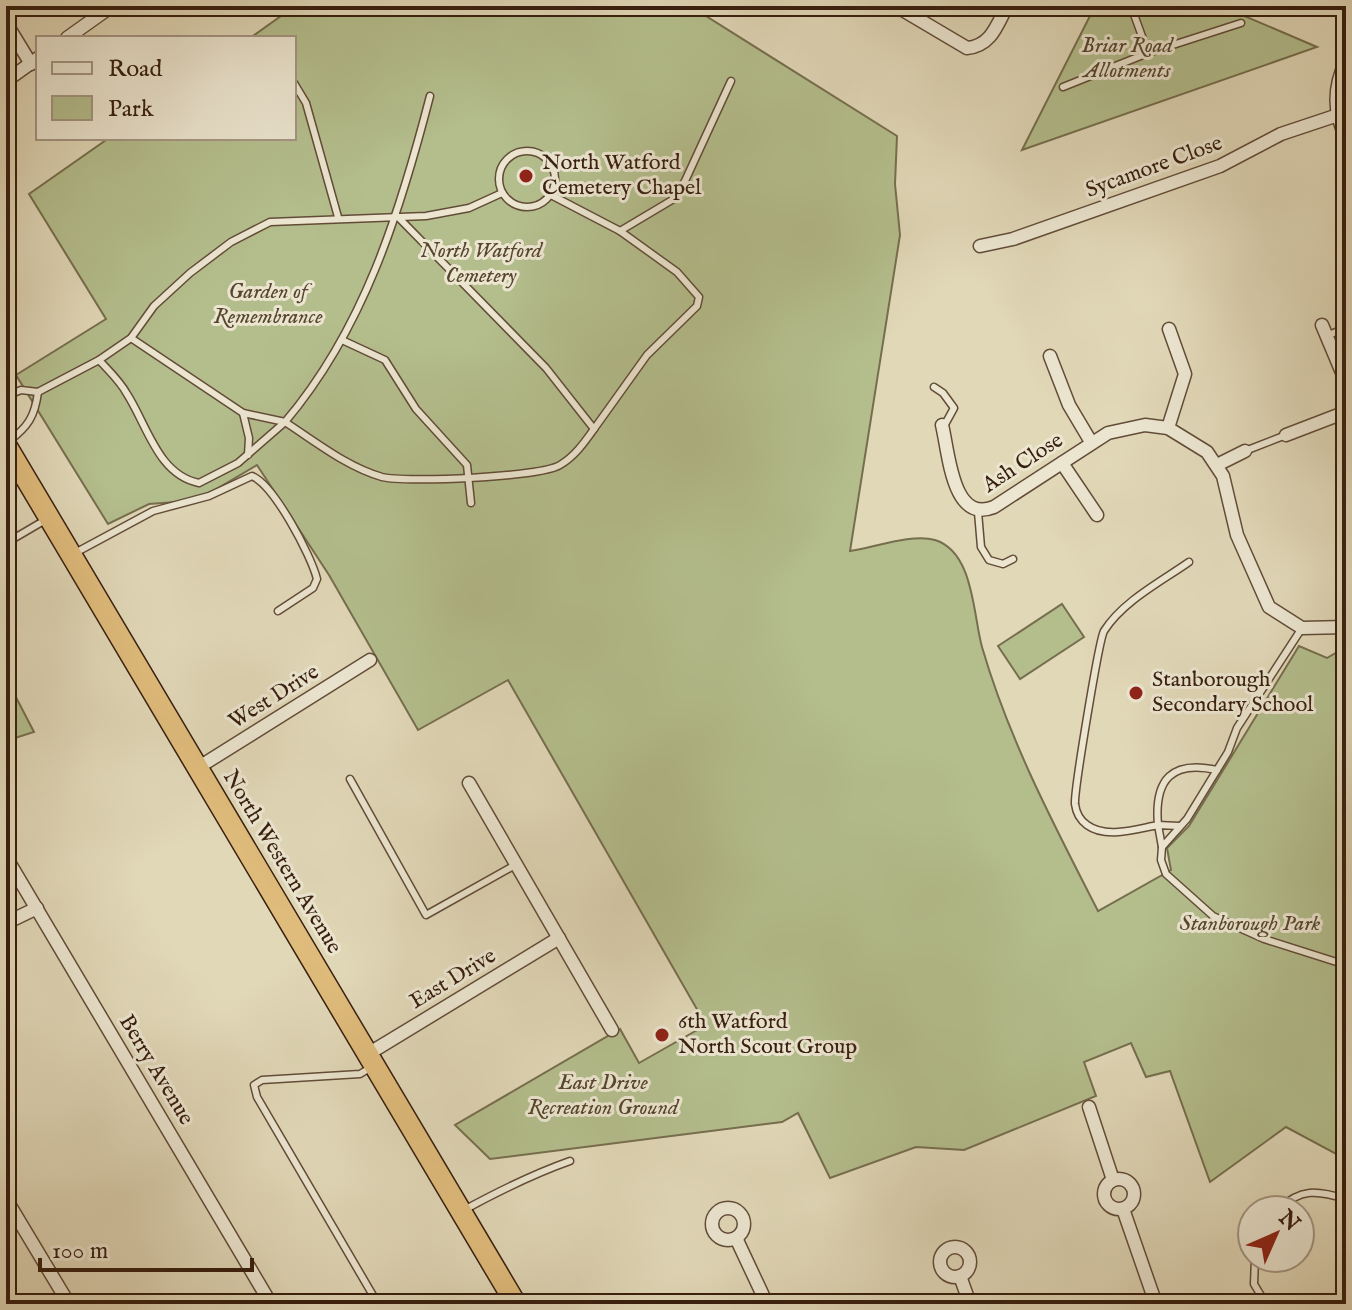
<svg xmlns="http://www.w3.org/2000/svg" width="1352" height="1310" viewBox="0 0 1352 1310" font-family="'IM FELL English',serif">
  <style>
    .green { fill: #b4be8d; stroke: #766e4e; stroke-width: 2 }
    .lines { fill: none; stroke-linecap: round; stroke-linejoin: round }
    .service-casing { stroke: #624c38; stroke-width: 9 }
    .minor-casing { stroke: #624c38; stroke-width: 15 }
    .trunk-casing { stroke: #371e0e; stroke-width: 23 }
    .service { stroke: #ece6d1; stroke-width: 6 }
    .minor { stroke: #ece6d1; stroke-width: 12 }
    .trunk { stroke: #e0bc7c; stroke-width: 20 }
    .poi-dot { fill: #8f2418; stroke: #ece6d1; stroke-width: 3 }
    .labels { text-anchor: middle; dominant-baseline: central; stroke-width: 6; stroke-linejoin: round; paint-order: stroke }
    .park-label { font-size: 22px; font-style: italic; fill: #56462e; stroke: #ece6d1 }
    .poi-label { font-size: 22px; fill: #371e0e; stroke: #ece6d1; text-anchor: start }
    .street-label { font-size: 22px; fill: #371e0e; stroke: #ece6d1 }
  </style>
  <rect width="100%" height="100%" fill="#e1d8b8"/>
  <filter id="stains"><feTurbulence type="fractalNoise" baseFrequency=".0025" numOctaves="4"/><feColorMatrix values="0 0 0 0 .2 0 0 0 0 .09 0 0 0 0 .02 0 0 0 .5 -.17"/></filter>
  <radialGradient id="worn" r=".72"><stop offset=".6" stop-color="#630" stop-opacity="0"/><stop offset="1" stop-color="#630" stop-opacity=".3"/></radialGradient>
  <g class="green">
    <path d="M295 6H690L897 136 895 184 900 235 850 551C873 548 912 533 935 540 974 552 973 615 982 647 1009 740 1054 825 1098 911L1171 870 1167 848 1189 826 1299 646 1327 658 1346 647V1215C1332 1198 1345 1177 1344 1158L1286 1127 1210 1182 1170 1071 1146 1077 1131 1043 1084 1062 1096 1096 964 1150 916 1147 830 1178 798 1113 782 1122 490 1159 455 1125 620 1029 639 1063 706 1025 508 680 418 730 329 575 257 465 208 494 176 502 149 504 108 524 16 375 106 319 29 194 109 138H294V38H250Z"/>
    <polygon points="1095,6 1221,6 1317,47 1022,150"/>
    <polygon points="1062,604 1084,637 1020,679 998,646"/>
    <polygon points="6,678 34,732 6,741"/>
  </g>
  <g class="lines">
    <defs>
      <g id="service">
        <polyline points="1131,6 1148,53"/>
        <polyline points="294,83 306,103 338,217"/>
        <polyline points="1063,87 1148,53 1241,23"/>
        <circle cx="527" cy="179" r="28"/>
        <polyline points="551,195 620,231 672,200 685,181 731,81"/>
        <polyline points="398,217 546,368 594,429 647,355 697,306 699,297 677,272 620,231"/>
        <polyline points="1326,336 1346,328"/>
        <path d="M131 338 243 413 285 422C364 329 400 212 430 96"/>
        <polyline points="342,340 385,360 416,409 467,465 471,503"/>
        <polyline points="99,360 131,338 154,306 190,273 231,242 270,222 426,216 469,208 502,193"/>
        <polyline points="934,387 943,393 954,408 943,428"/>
        <path d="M6 396 21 390 38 392 99 360C109 371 120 381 127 394 147 425 158 475 199 483L238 463 285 422C316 442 347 467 382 477 406 483 541 477 560 465 575 456 584 443 594 429"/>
        <polyline points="243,413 249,438 248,455"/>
        <path d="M9 441C28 427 35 416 38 392"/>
        <polyline points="1245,451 1286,435"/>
        <polyline points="978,512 981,547 989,560 1003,564 1013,559"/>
        <polyline points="6,543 47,519"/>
        <path d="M75 553 153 511 209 496 252 476C274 485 311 555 317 579L313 588 278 611"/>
        <path d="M1189 562C1162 581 1123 601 1104 631 1099 640 1074 791 1075 804 1076 812 1080 820 1087 825 1106 839 1136 829 1158 825 1154 779 1172 760 1217 770"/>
        <polyline points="1302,628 1237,728 1228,752 1187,819 1162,847 1161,860 1166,874 1213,916 1264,939 1346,965"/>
        <polyline points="6,647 9,652"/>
        <polyline points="350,779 426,915 517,864"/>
        <polyline points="1162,847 1158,825 1179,826"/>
        <polyline points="370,1068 360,1074 262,1080 254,1085 257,1097 378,1304"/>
        <path d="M464 1210C499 1191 533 1174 570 1161"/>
        <path d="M1277 1210C1301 1188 1317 1190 1346 1199"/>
        <polyline points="1255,1258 1254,1284 1266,1304"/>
      </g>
      <g id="minor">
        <path d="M896 6 967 48C991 46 997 25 1007 6"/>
        <polyline points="6,23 31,64"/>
        <polyline points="67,38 112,6"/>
        <path d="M1346 61C1334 86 1333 112 1346 137"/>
        <polyline points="6,81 38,58"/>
        <polyline points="980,246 1013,239 1220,166 1281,134 1338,115"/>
        <polyline points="1322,325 1346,382"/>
        <polyline points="1050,356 1069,405 1091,442"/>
        <path d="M942 425C949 453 952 524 994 507L1108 433 1145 425 1168 428 1207 452 1223 476 1237 535 1269 607 1302 628 1346 627"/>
        <polyline points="1168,428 1185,374 1169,329"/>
        <polyline points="1286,435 1346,412"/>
        <polyline points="1062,463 1097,515"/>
        <polyline points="1217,465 1245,451"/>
        <polyline points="199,767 370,660"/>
        <polyline points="469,783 612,1030"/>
        <polyline points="6,857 271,1304"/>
        <polyline points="6,923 37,908"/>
        <polyline points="368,1054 559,938"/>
        <polyline points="1089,1107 1113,1180"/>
        <circle cx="1119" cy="1194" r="15"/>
        <polyline points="6,1199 69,1304"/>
        <circle cx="728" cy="1224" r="16"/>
        <polyline points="1123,1209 1156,1304"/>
        <polyline points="736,1238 767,1304"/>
        <circle cx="955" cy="1262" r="15"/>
        <polyline points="960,1276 970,1304"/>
      </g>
      <polyline id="trunk" points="6,445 516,1304"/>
    </defs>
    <use href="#service" class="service-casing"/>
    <use href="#minor" class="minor-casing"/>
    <use href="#trunk" class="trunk-casing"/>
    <use href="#service" class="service"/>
    <use href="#minor" class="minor"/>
    <use href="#trunk" class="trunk"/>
  </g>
  <g class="poi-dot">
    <circle cx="526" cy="176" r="8"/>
    <circle cx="1136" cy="693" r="8"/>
    <circle cx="662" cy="1035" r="8"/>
  </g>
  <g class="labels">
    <g class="park-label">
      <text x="1127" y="46">Briar Road<tspan x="1127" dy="25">Allotments</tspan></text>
      <text x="481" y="251">North Watford<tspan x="481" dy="25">Cemetery</tspan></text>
      <text x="268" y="292">Garden of<tspan x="268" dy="25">Remembrance</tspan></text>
      <text x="1250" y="924">Stanborough Park</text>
      <text x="603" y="1083">East Drive<tspan x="603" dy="25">Recreation Ground</tspan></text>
    </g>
    <g class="poi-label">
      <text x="542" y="163">North Watford<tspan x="542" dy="25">Cemetery Chapel</tspan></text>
      <text x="1152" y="680">Stanborough<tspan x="1152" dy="25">Secondary School</tspan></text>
      <text x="678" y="1022">6th Watford<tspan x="678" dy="25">North Scout Group</tspan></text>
    </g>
    <g class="street-label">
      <text transform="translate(1154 167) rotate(-20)">Sycamore Close</text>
      <text transform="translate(1023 463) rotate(-33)">Ash Close</text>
      <text transform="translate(274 697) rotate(-32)">West Drive</text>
      <text transform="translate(282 862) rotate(59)">North Western Avenue</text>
      <text transform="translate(453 979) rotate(-31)">East Drive</text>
      <text transform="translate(156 1070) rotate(59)">Berry Avenue</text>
    </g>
  </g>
  <rect width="1352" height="1310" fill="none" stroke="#e1d8b8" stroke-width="32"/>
  <rect x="8" y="8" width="1336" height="1294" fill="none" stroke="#371e0e" stroke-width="4"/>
  <rect x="16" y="16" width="1320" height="1278" fill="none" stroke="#371e0e" stroke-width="2"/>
  <rect x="36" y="36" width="260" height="104" fill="#ece6d1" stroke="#a49683" stroke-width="2"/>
  <rect x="52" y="62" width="40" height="12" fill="#ece6d1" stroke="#a49683" stroke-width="2"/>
  <text x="108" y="76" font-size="24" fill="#371e0e">Road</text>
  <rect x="52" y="96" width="40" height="24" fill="#b4be8d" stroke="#a49683" stroke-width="2"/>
  <text x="108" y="116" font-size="24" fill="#371e0e">Park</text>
  <g transform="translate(1276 1234) rotate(45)"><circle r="38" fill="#ece6d1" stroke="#a49683" stroke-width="2"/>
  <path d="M0-6L14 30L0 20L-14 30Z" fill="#8f2418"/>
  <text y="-12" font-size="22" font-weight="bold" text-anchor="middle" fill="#371e0e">N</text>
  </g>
  <path d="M40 1258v12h212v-12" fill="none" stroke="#371e0e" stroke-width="4"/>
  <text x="52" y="1258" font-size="24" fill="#371e0e" stroke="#ece6d1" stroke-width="6" paint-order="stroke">100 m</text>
  <rect width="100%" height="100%" filter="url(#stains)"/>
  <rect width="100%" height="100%" fill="url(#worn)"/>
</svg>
